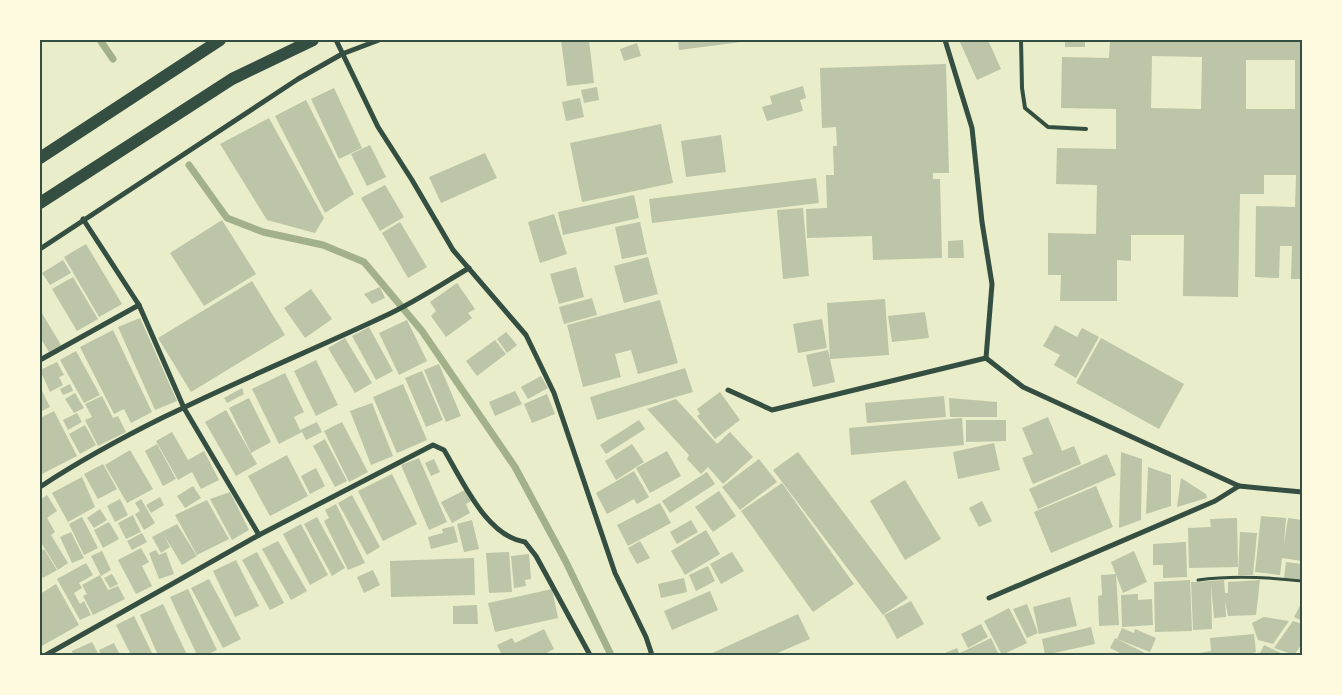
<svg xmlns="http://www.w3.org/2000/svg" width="1342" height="695" viewBox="0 0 1342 695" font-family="'Noto Sans',sans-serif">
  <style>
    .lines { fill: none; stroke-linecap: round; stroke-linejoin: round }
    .stream { stroke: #a3b18a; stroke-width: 7 }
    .building { fill: #bcc5a7; fill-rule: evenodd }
    .path { stroke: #344e41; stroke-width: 3 }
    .service { stroke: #344e41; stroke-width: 4 }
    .minor { stroke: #344e41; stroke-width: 5 }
    .primary { stroke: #344e41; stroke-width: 12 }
    .neatline { fill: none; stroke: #344e41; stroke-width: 2 }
  </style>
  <rect width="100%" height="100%" fill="#e9edc9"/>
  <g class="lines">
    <g class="stream">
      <polyline points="100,40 113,59"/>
      <polyline points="189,165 227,218 263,232 323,245 364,262 422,331 515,467 565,560 611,655"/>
    </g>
  </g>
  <g class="building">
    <polygon points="561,40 589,40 594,83 567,86"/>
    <polygon points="678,40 749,40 749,41 679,50"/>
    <polygon points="959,40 988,40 1001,69 977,80"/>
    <rect x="1065" y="40" width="20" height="7"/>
    <path d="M1110 40H1302V279H1291L1292 246H1280L1279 278 1255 277 1256 206 1295 207 1296 175H1264V194H1240L1238 297 1183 296 1184 235H1131V261L1117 260V301H1060L1061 275H1048V233L1096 234 1097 185 1056 184 1057 148 1116 149V109L1061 108 1062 57 1109 58ZM1152 56 1202 57 1201 109 1151 108ZM1246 60H1295V109H1246Z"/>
    <polygon points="637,43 641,56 624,61 620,49"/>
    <polygon points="946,64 949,173 933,173 933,179 940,179 942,258 873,260 872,236 807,238 806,209 827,208 826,175 834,175 833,146 837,146 836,127 822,128 820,68"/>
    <polygon points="803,86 806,98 800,100 803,111 767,121 762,107 772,104 770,96"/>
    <polygon points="597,87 599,100 584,103 581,90"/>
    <polygon points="334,88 362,148 339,159 311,99"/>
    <polygon points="580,98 584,117 566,121 562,102"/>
    <polygon points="306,100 354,194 325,213 275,116"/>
    <polygon points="269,118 324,218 315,233 267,220 220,144"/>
    <polygon points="661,124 673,183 582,202 570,143"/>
    <polygon points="721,135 726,172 686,177 681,141"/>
    <polygon points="370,145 386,177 367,186 351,154"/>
    <polygon points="485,153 497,178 441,203 429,177"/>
    <polygon points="816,178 819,203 652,223 649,199"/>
    <polygon points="385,185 404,217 380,231 361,198"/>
    <polygon points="634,195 639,218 563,235 558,212"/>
    <polygon points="803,208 809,276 783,279 777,210"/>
    <polygon points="554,214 567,254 540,263 528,222"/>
    <polygon points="222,220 256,274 204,306 170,253"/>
    <polygon points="400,222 427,267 408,278 382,233"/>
    <polygon points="640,222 647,254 622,259 615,227"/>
    <polygon points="963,240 964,258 948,258 948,241"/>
    <polygon points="86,244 122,304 99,317 64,257"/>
    <polygon points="648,257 658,294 624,303 614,266"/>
    <polygon points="63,260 71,273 50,285 42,273"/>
    <polygon points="576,267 584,297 559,304 550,274"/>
    <polygon points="73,277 98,319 77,331 52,289"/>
    <polygon points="252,281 285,335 191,392 158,338"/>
    <polygon points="457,283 475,309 468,313 472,318 446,337 431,316 436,311 430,302"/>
    <polygon points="380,287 385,298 372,304 364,294"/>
    <polygon points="311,289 332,319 305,338 284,308"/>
    <polygon points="592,298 597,315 564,324 559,307"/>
    <polygon points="885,299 889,355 830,359 827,303"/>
    <polygon points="660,300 678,363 638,374 631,350 615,354 621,377 583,387 567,325"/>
    <polygon points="40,310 61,345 49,352 40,337"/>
    <polygon points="925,312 929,338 892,342 888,316"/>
    <polygon points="140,318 177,401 155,410 118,327"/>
    <polygon points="822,319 827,348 798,353 793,324"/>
    <polygon points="407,320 427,361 399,375 379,333"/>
    <polygon points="1055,325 1077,337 1082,328 1099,337 1076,378 1054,365 1060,355 1043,346"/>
    <polygon points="369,327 393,371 376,380 352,336"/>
    <polygon points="113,330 152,412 131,423 124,409 114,414 80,347"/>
    <polygon points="506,332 517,345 507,353 497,339"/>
    <polygon points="345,338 372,383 355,393 328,348"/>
    <polygon points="1101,338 1184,384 1159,429 1076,383"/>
    <polygon points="495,340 506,354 477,376 466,361"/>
    <polygon points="828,350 835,382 813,387 806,355"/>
    <polygon points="76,351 100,395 84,403 60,360"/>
    <polygon points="316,360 338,405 316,416 294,371"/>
    <polygon points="57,362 64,375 59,377 63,385 50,392 40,370"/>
    <polygon points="439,364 461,416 446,422 424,370"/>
    <polygon points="685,368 693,392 597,420 590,397"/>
    <polygon points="422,371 443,420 426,427 405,378"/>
    <polygon points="285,373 304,412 294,417 300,430 317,422 322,432 306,440 302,432 279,444 252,389"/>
    <polygon points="541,376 548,388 528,399 521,387"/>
    <polygon points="70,384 73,391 63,395 60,389"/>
    <polygon points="403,384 427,440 397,453 373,397"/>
    <polygon points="242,388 244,394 227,403 224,398"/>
    <polygon points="40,391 42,391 50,407 40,412"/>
    <polygon points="515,391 522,404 495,416 489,402"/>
    <polygon points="720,392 740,420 715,439 697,416 700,414 697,409"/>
    <polygon points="75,393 84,408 74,413 65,399"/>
    <polygon points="547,394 555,414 532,423 524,404"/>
    <polygon points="102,396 113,418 118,416 126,432 98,446 85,420 92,417 85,404"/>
    <polygon points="944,396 946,417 867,423 865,403"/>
    <polygon points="249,398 271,442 251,453 229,408"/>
    <polygon points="949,398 997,402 997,417 950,417"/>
    <polygon points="676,399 717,444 730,432 753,457 723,484 708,467 701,474 687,459 689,455 647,409"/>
    <polygon points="372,403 393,456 371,465 350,411"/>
    <polygon points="226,410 257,464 236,476 205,422"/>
    <polygon points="54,411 77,456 40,475 40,418"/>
    <polygon points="77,413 82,422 68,430 63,420"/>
    <polygon points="1048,417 1062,451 1074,446 1081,464 1033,484 1022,458 1033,454 1022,428"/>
    <polygon points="962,418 964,445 851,455 849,428"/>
    <polygon points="639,420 645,429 606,454 600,445"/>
    <polygon points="966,420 1006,420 1006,441 966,442"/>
    <polygon points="342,422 368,472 349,482 324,431"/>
    <polygon points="85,425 96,445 80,454 69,434"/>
    <polygon points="172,432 188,460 204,451 219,480 201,489 192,472 178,480 156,441"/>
    <polygon points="325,439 347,481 335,487 313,446"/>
    <polygon points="994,443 1000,470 958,479 953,452"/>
    <polygon points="157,444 176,479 163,486 145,451"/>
    <polygon points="632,444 644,462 616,480 605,461"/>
    <polygon points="130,450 153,489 127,503 105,465"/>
    <polygon points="667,451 681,476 650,493 636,468"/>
    <polygon points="798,452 908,598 883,615 773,470"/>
    <polygon points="1121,452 1142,459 1141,520 1119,528"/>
    <polygon points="1107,454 1116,475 1038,509 1029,489"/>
    <polygon points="287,455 308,496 270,516 248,476"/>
    <polygon points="419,458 447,522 429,530 401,465"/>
    <polygon points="434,459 440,472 431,476 425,463"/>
    <polygon points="759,459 777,482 740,510 722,487"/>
    <polygon points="103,464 117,489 98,499 84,474"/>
    <polygon points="1148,467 1171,475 1171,506 1146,514"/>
    <polygon points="316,468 325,486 310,494 301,476"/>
    <polygon points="634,471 649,497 637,504 634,499 607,514 596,493"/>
    <polygon points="707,472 715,484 670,513 662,501"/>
    <polygon points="392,474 417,524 383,541 358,491"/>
    <polygon points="82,477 95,507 68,522 52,493"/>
    <polygon points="1181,478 1206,494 1207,498 1177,507"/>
    <polygon points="905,480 941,539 905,560 870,501"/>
    <polygon points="782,483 854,584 813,612 741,511"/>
    <polygon points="193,486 201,498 185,508 177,496"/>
    <polygon points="1096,486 1113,527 1051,553 1034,512"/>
    <polygon points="465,490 471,501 466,504 470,513 452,523 441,502"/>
    <polygon points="719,491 736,516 713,532 695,507"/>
    <polygon points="230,492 249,530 232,540 210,499"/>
    <polygon points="47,495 57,511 47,518 55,532 51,535 68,563 58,570 40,541 40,500"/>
    <polygon points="352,495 380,547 367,555 338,503"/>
    <polygon points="160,497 164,505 151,513 146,505"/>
    <polygon points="120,499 128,515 115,522 107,506"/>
    <polygon points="141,499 155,523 144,530 135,514 140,511 135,503"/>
    <polygon points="207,500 229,539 197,555 175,515"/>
    <polygon points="982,501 992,521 979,527 969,508"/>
    <polygon points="660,503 671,523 628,546 617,525"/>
    <polygon points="336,504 365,563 348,570 324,521 329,518 325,510"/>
    <polygon points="100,509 107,520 94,528 87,518"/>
    <polygon points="133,515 141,532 126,539 118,523"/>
    <polygon points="1261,516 1286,518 1284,544 1288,518 1302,520 1302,561 1282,558 1280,575 1255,572"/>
    <polygon points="82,517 98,548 84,555 69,524"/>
    <polygon points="317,517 345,568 332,576 304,524"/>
    <polygon points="1237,518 1238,567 1189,568 1188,528 1211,527 1210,519"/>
    <polygon points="472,520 479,549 464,552 457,524"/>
    <polygon points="691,520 698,532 677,544 670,532"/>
    <polygon points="109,522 119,539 103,548 94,530"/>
    <polygon points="177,524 197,556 182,565 164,535 170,547 161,553 152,537"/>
    <polygon points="301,524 328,575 310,585 283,534"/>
    <polygon points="454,526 458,542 431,549 428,537 443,533 442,529"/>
    <polygon points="706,530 720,554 685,575 671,551"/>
    <polygon points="71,532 84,558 72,563 60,537"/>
    <polygon points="1240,532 1257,533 1253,575 1238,575"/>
    <polygon points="142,533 147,542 132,550 127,541"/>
    <polygon points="278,541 307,591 291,600 262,549"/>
    <polygon points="640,541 650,558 637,564 628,548"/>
    <polygon points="1186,542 1187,577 1163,578 1163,565 1153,565 1153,544"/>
    <polygon points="141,548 149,562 142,566 152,586 136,594 118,560"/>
    <polygon points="44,549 57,570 43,578 40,573 40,552"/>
    <polygon points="156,550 159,555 166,552 174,574 159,579 149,553"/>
    <polygon points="102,551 111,570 101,576 91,556"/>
    <polygon points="1134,551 1147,582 1123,593 1111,562"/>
    <polygon points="257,552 284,603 270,610 242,560"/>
    <polygon points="509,552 512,592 489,593 486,553"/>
    <polygon points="732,552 744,571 721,584 710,564"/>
    <polygon points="529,554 531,579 525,580 526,586 514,588 511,556"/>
    <polygon points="474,558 475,595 391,597 390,561"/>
    <polygon points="236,560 259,606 235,617 213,571"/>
    <polygon points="1286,562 1302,564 1302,579 1284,578"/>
    <polygon points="86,563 93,575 79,583 82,588 74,593 80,604 84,601 91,615 80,620 57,579"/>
    <polygon points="708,566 715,581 696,591 689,575"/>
    <polygon points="373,570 380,585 364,593 357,577"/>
    <polygon points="112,574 118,584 110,588 104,578"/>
    <polygon points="1116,574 1119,625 1099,626 1098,596 1102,595 1101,575"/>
    <polygon points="100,575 108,590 118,586 125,599 93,615 83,596 87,594 82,585"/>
    <polygon points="684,578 687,592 661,598 658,584"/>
    <polygon points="209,579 241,639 223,648 191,588"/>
    <polygon points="1190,580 1192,631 1155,632 1154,582"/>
    <polygon points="1224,580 1225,593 1228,593 1228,582 1260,580 1256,615 1228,616 1225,601 1226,617 1214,618 1211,585 1212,629 1193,630 1191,582"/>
    <polygon points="56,584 79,625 40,647 40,594"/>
    <polygon points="188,589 217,650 206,655 197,655 170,597"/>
    <polygon points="552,589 558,618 495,632 488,603"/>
    <polygon points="710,591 718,610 672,630 664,611"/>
    <polygon points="1138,594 1138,600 1152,599 1153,625 1122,627 1121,595"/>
    <polygon points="1070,597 1077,626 1039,634 1033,607"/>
    <polygon points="911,601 924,624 897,639 884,615"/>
    <polygon points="1302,602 1302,621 1294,617"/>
    <polygon points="163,604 187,655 158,655 140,615"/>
    <polygon points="1027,604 1038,633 1027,638 1013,609"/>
    <polygon points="477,605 478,624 453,624 453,606"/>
    <polygon points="1009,608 1027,643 1002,655 984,621"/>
    <polygon points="798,614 810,639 773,655 708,655"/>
    <polygon points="134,616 153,655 131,655 116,625"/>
    <polygon points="1264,617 1289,621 1273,644 1258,640 1252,623"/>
    <polygon points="1293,621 1302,624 1302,644 1294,655 1274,648"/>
    <polygon points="981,624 988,637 968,648 961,634"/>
    <polygon points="1091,627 1095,644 1045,655 1042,639"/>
    <polygon points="1122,628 1134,633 1135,629 1156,638 1150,652 1117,639"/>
    <polygon points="544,629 554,649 543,655 502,655 497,645 512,638 515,643"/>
    <polygon points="1254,634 1256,652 1244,655 1199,655 1199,653 1211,651 1210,638"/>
    <polygon points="991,638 999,655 961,655 960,653"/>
    <polygon points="1115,638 1149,655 1124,655 1110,648"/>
    <polygon points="92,642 99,655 73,655 72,651"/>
    <polygon points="114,643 120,655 101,655 99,650"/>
    <polygon points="1264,645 1285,655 1259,655"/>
    <polygon points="957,648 960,655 940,655"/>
  </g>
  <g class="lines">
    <path class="path" d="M1198 580C1234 575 1267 577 1302 581"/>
    <polyline class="service" points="1021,40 1022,88 1025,108 1048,127 1086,129"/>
    <g class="minor">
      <polyline points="336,40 378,127 412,180 453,250 526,335 554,393 615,573 646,637 652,655"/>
      <polyline points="945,40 972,128 982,222 992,284 986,358"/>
      <polyline points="83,219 139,305 184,408 259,535"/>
      <polyline points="40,249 298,79 342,54 379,40"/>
      <polyline points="40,360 139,305"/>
      <polyline points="728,390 772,410 986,358 1023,387 1239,486 1302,492"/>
      <path d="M40 487C148 416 270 370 387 315 415 302 442 284 469 268"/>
      <polyline points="989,598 1215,501 1239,486"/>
      <path d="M46 655 259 535 433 445 444 450C463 481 486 536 525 542L536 556 590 655"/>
    </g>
    <g class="primary">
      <polyline points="40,158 220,40"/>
      <polyline points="40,203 232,79 313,40"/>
    </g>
  </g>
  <rect width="1342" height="695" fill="none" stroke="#fefae0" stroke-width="82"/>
  <rect x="41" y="41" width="1260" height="613" class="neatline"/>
</svg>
